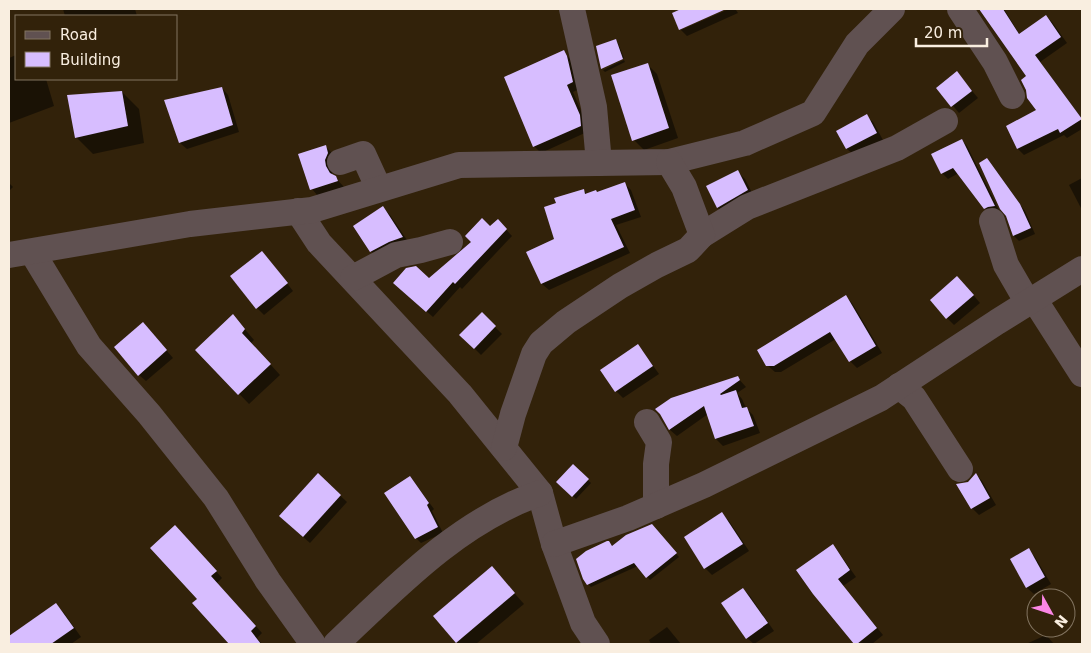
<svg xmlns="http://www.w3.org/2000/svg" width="1091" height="653" viewBox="0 0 1091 653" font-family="'DejaVu Sans',sans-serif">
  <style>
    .shadow { fill: #0007 }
    .building { fill: #d7bdff }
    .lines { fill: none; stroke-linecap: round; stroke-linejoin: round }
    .street { stroke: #605151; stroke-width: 26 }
  </style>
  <rect width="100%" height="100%" fill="#32220a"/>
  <g class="shadow">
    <polygon points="63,9 135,9 137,16 65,16"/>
    <polygon points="684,9 723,9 681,28 681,30 729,9 738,9 736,10 738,13 687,36 680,29 673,14"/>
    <polygon points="980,9 1004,9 1020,35 1046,16 1052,22 1067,43 1040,62 1082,119 1082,129 1067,138 1064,135 1024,155 1018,149 1007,127 1038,111 1028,76"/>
    <polygon points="615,40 618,43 624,58 602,67 602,69 597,46"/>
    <polygon points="564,52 570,59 579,89 573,92 586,123 587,132 541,153 534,146"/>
    <polygon points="16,55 16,79 46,79 54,106 9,123 9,58"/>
    <polygon points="624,60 625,62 605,72 603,70"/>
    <polygon points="647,64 657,74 678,138 644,150 634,140"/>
    <polygon points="963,80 978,98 959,113 938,88"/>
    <polygon points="222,88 228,95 239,132 187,149 180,143"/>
    <polygon points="122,92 139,109 144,143 93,154 76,137"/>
    <polygon points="866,116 873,122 883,140 854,155 847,149 838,131"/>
    <polygon points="962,140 967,146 1000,212 990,214 959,173 948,179 942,173"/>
    <polygon points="325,146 332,153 332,174 344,187 318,196 312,189"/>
    <polygon points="992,165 1025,211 1035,234 1019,241 1014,236"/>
    <polygon points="738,172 745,179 754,197 724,214 718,208"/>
    <polygon points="1082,178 1082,210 1069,185"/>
    <polygon points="9,183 13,187 9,191"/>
    <polygon points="624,183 631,190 641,217 616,225 630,253 549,290 542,284 528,252 556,239 558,204 583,190 587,194 597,193"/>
    <polygon points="383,208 390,215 409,243 378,258 371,251"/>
    <polygon points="498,221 512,236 462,289 460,287 433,317 401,289 429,280"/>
    <polygon points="268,259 293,291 264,315 257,308"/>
    <polygon points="964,284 980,303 954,325 947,318"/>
    <polygon points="845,296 852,303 882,353 857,368 850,361 836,339 781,372 775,372 767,365"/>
    <polygon points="482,314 502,334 481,355 461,335"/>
    <polygon points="242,326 254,340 251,343 280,375 249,404 197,350"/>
    <polygon points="149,330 173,358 146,381 139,375"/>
    <polygon points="638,346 644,353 659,374 623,398 616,391 602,370"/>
    <polygon points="737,377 746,387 737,393 742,399 746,408 753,415 760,433 723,446 716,439 708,414 677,436 670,430 661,414"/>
    <polygon points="573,466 591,483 576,499 558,482"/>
    <polygon points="976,474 982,481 996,505 979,515 972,508 958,485 968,483"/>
    <polygon points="318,475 347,502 310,543 287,523"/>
    <polygon points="410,477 434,509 432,511 443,533 421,543 416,538"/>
    <polygon points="722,514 729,521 749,551 712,575 705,568"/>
    <polygon points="655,529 679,557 650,580 638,566 591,587 588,584 609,542 613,547"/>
    <polygon points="182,533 222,578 217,583 262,633 257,638 262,644 230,644 194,603 198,599"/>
    <polygon points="832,546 839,553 856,577 843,586 883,635 872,644 856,644 814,593"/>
    <polygon points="1029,550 1035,557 1051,584 1034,594 1027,588 1011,560"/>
    <polygon points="492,568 524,604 476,644 459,644 457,642"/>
    <polygon points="743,589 750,596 774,631 754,644 747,638"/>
    <polygon points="56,605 64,613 81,637 71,644 9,644 9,637"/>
    <polygon points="667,627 681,644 651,644 649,640"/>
    <polygon points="1046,635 1054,644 1026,644"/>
  </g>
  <g class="building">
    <polygon points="681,9 726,9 679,30 672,13"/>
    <polygon points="979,9 1003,9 1019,34 1046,15 1061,37 1035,55 1082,119 1060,133 1058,129 1017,149 1006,126 1036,110 1027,98 1026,90 1021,80 1026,76"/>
    <polygon points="616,39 623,59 601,69 596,46"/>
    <polygon points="564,50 567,56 573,82 567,85 580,115 581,126 533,147 504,77"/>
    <polygon points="648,63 669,128 632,141 611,75"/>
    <polygon points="957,71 972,91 951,107 936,88"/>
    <polygon points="222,87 233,125 179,143 164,100"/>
    <polygon points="122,91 128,126 75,138 67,95"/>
    <polygon points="867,114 877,133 846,149 836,131"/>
    <polygon points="962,139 995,206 988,207 984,209 953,168 941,174 931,154"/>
    <polygon points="326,145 328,153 325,160 326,166 330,173 336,176 338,181 310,190 298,154"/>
    <polygon points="987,158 1020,204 1031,228 1013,236 1006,216 1000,209 979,163"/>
    <polygon points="738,170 748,190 717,208 706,186"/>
    <polygon points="625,182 635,210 611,219 624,247 541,284 526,252 554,239 544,207 556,203 554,198 584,189 585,194 596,190 597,192"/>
    <polygon points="383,206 403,237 389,242 370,252 353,226"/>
    <polygon points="482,218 490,226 498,219 507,229 455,284 453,282 426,312 393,283 406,268 416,266 429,278 471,242 465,236"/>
    <polygon points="262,251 288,283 256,309 230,276"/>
    <polygon points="957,276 974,295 946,319 930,300"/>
    <polygon points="846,295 876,346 849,362 830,332 774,366 766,366 757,350"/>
    <polygon points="482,312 496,326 474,349 459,335"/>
    <polygon points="233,314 245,329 242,333 271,364 238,395 195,350"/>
    <polygon points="143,322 167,350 138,376 114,347"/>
    <polygon points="638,344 653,366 615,392 600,370"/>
    <polygon points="738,376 740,380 720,394 721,395 736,390 742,408 747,407 754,426 715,439 704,406 669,430 660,414 655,409 671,398"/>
    <polygon points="573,464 589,479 572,497 556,482"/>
    <polygon points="318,473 341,495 303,537 279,516"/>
    <polygon points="976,473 990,498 971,509 956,484 968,482"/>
    <polygon points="410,476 429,503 427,505 438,527 415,539 384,493"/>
    <polygon points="722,512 743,544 704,569 684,537"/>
    <polygon points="652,524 677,553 646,578 634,563 587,585 583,579 576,559 586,551 607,541 609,541 612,546 626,535"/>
    <polygon points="175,525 217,571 211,576 256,626 251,631 261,644 229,644 192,603 197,599 150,548"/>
    <polygon points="833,544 850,570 838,579 877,628 857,644 854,644 813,594 796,570"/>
    <polygon points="1029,548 1045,577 1026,588 1010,559"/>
    <polygon points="492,566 515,593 456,643 433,616"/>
    <polygon points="743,588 768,623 746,639 721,603"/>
    <polygon points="56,603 74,628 51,644 9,644 9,636"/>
  </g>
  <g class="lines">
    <g class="street">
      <polyline points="572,9 594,107 599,163"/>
      <polyline points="960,9 995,62 1012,96"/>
      <polyline points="340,162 363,154 379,189"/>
      <polyline points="298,211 319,243 460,394 540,493 554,544 583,623 597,644"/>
      <polyline points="992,221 1006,265 1028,303"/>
      <polyline points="702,235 747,207 897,148 945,121"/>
      <polyline points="32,252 89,346 149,414 216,498 268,581 313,644"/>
      <polyline points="9,255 190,224 312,210 459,165 669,162 745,143 813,113 857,44 892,9"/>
      <polyline points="353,278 396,255 421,250 450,242"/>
      <polyline points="1034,299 1082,374"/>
      <polyline points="899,386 914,398 960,469"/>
      <polyline points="647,422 659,442 656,464 656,506"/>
      <polyline points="504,448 513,414 534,354 541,343 566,322 620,286 657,265 688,250 702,235 684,187 669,162"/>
      <polyline points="554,544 628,518 704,485 881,398 997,322 1082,269"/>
      <path d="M336 644C397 586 459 521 540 493"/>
    </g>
  </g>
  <rect width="1091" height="653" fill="none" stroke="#f9eee0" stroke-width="20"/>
  <rect x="15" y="15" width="162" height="65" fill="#32220a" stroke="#827460"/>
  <rect x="25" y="31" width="25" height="8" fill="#605151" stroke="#827460"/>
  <text x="60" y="40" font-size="15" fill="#f9eee0">Road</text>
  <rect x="25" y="52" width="25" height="15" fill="#d7bdff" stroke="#827460"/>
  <text x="60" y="65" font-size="15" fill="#f9eee0">Building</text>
  <g transform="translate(1051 613) rotate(130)"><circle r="24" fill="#32220a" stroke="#827460"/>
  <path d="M0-4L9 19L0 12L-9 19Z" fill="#fb86e5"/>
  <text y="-8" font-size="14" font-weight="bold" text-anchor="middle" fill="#f9eee0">N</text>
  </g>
  <path d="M916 38v8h71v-8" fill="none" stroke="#f9eee0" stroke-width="2.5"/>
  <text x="924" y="38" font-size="15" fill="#f9eee0" stroke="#32220a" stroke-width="4" paint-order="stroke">20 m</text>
</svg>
